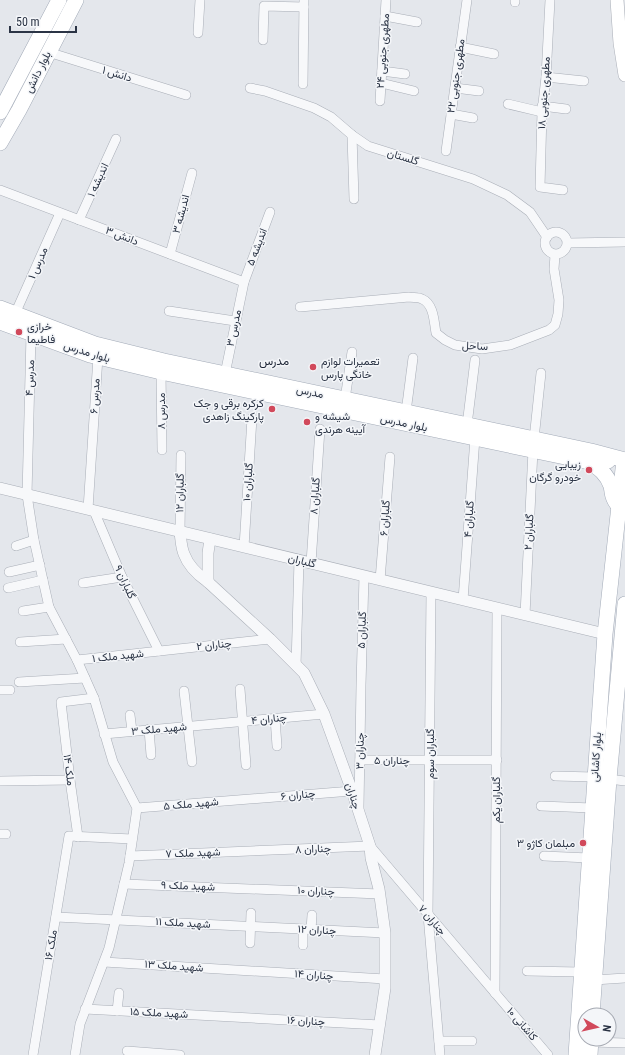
<svg xmlns="http://www.w3.org/2000/svg" width="625" height="1055" viewBox="0 0 625 1055" font-family="'Roboto Condensed',Vazirmatn,sans-serif">
  <style>
    .lines { fill: none; stroke-linecap: round; stroke-linejoin: round }
    .minor-casing { stroke: #a9aeb7; stroke-width: 10 }
    .tertiary-casing { stroke: #a9aeb7; stroke-width: 12 }
    .secondary-casing { stroke: #a9aeb7; stroke-width: 14 }
    .primary-casing { stroke: #a3abb8; stroke-width: 16 }
    .minor { stroke: #f7f8fa; stroke-width: 9 }
    .tertiary { stroke: #f7f8fa; stroke-width: 11 }
    .secondary { stroke: #fff; stroke-width: 13 }
    .primary { stroke: #fff; stroke-width: 15 }
    .poi-dot { fill: #d1495b; stroke: #f4f6f9; stroke-width: 1.5 }
    .labels { text-anchor: middle; dominant-baseline: central; stroke-width: 3; stroke-linejoin: round; paint-order: stroke }
    .street-label { font-size: 11px; fill: #2b3445; stroke: #f4f6f9 }
    .poi-label { font-size: 11px; fill: #2b3445; stroke: #f4f6f9; text-anchor: start }
    .neighbourhood-label { font-size: 12px; fill: #1d2536; stroke: #f4f6f9 }
  </style>
  <rect width="100%" height="100%" fill="#e4e7ec"/>
  <g class="lines">
    <defs>
      <g id="minor">
        <polyline points="550,0 546,77 542,112 540,187 563,190"/>
        <polyline points="515,2 515,0"/>
        <polyline points="385,16 417,22"/>
        <polyline points="198,33 200,0"/>
        <polyline points="263,40 264,6 304,7"/>
        <polyline points="460,47 494,54"/>
        <polyline points="48,52 186,95"/>
        <polyline points="382,71 405,74"/>
        <polyline points="546,77 584,81"/>
        <polyline points="381,83 414,91"/>
        <polyline points="303,84 304,0"/>
        <polyline points="250,88 265,91 314,108 331,117 352,135 368,146 473,179 507,195 530,212 547,237"/>
        <polyline points="455,88 479,91"/>
        <polyline points="380,101 386,0"/>
        <polyline points="508,104 542,112"/>
        <polyline points="542,106 566,109"/>
        <polyline points="451,114 473,118"/>
        <polyline points="352,135 354,199"/>
        <polyline points="446,151 467,0"/>
        <polyline points="0,190 244,282"/>
        <polyline points="79,220 116,139"/>
        <circle cx="556" cy="243" r="11"/>
        <polyline points="568,243 625,242"/>
        <polyline points="170,254 192,173"/>
        <path d="M300 307 409 297C413 298 418 297 422 299 434 304 434 322 436 333L445 340 455 345 482 349 510 345 549 330 555 325 558 314 559 300 554 269 555 255"/>
        <polyline points="169,311 235,321"/>
        <polyline points="15,314 60,213"/>
        <polyline points="31,334 27,495 34,540 49,607 77,660 94,698 113,762 137,808 129,863 109,948 80,1024 75,1055"/>
        <polyline points="161,372 162,450"/>
        <polyline points="225,374 244,282 270,212"/>
        <polyline points="345,399 352,352"/>
        <polyline points="406,412 413,358"/>
        <polyline points="467,425 475,360"/>
        <polyline points="534,439 541,373"/>
        <polyline points="88,509 98,357"/>
        <polyline points="94,511 122,577 159,651"/>
        <polyline points="180,532 181,455"/>
        <polyline points="16,546 34,540"/>
        <polyline points="244,547 252,418"/>
        <polyline points="311,563 320,429"/>
        <polyline points="9,572 40,565"/>
        <polyline points="380,580 390,457"/>
        <polyline points="83,583 122,577"/>
        <polyline points="8,588 43,580"/>
        <polyline points="431,592 428,915 440,1055"/>
        <polyline points="463,600 475,438"/>
        <polyline points="23,611 49,607"/>
        <polyline points="525,615 533,450"/>
        <polyline points="20,642 66,639"/>
        <polyline points="77,660 270,639"/>
        <polyline points="296,666 299,560"/>
        <polyline points="19,682 85,678"/>
        <polyline points="240,689 246,765"/>
        <polyline points="0,690 10,690"/>
        <polyline points="184,691 192,762"/>
        <polyline points="130,715 132,731"/>
        <polyline points="275,718 277,746"/>
        <polyline points="149,729 151,755"/>
        <polyline points="104,734 324,714"/>
        <polyline points="360,760 497,760"/>
        <polyline points="555,776 594,777"/>
        <polyline points="609,779 625,781"/>
        <polyline points="0,781 70,780"/>
        <polyline points="541,806 592,808"/>
        <polyline points="359,807 361,685 364,576"/>
        <polyline points="137,808 352,791"/>
        <polyline points="0,834 6,834"/>
        <polyline points="78,837 70,780 61,702 94,698"/>
        <polyline points="130,856 370,846 548,1055"/>
        <polyline points="544,856 589,858"/>
        <polyline points="124,884 380,894"/>
        <polyline points="56,917 385,933"/>
        <polyline points="303,929 303,945"/>
        <polyline points="311,930 312,915"/>
        <polyline points="250,943 251,913"/>
        <polyline points="104,962 385,979"/>
        <polyline points="527,971 581,972"/>
        <polyline points="594,980 625,978"/>
        <polyline points="495,993 497,608"/>
        <polyline points="85,1009 380,1025"/>
        <polyline points="117,1011 119,993"/>
        <polyline points="439,1041 472,1041"/>
        <polyline points="591,1042 625,1043"/>
        <polyline points="127,1051 180,1055"/>
        <polyline points="33,1055 69,836 132,839"/>
      </g>
      <g id="tertiary">
        <polyline points="0,488 605,634"/>
        <path d="M180 532C181 539 181 547 184 554 188 565 198 575 208 582L270 639 304 673 324 714 352 791 370 846 371 858 379 889 385 933V988L375 1055"/>
        <polyline points="208,582 208,553 210,539"/>
      </g>
      <polyline id="secondary" points="617,0 620,43 625,75"/>
      <g id="primary">
        <polyline points="0,112 59,0"/>
        <polyline points="0,143 19,110 76,0"/>
        <polyline points="0,308 95,344 164,361 591,451 625,460"/>
        <polyline points="0,322 90,355 161,372 589,462 608,461"/>
        <path d="M589 462C599 468 607 474 611 486 613 494 611 496 617 504"/>
        <polyline points="592,1015 609,779 625,604"/>
        <polyline points="576,1055 605,634 624,460"/>
        <polyline points="590,1055 591,1039"/>
      </g>
    </defs>
    <use href="#minor" class="minor-casing"/>
    <use href="#tertiary" class="tertiary-casing"/>
    <use href="#secondary" class="secondary-casing"/>
    <use href="#primary" class="primary-casing"/>
    <use href="#minor" class="minor"/>
    <use href="#tertiary" class="tertiary"/>
    <use href="#secondary" class="secondary"/>
    <use href="#primary" class="primary"/>
  </g>
  <g class="poi-dot">
    <circle cx="19" cy="332" r="4"/>
    <circle cx="313" cy="367" r="4"/>
    <circle cx="272" cy="409" r="4"/>
    <circle cx="307" cy="422" r="4"/>
    <circle cx="589" cy="470" r="4"/>
    <circle cx="583" cy="843" r="4"/>
  </g>
  <g class="labels">
    <g class="street-label">
      <text transform="translate(383 51) rotate(-86)">مطهری جنوبی ۲۴</text>
      <text transform="translate(38 72) rotate(-63)">بلوار دانش</text>
      <text transform="translate(117 74) rotate(17)">دانش ۱</text>
      <text transform="translate(456 76) rotate(-82)">مطهری جنوبی ۲۲</text>
      <text transform="translate(544 93) rotate(-86)">۱۸ مطهری جنوبی</text>
      <text transform="translate(403 157) rotate(17)">گلستان</text>
      <text transform="translate(98 180) rotate(-65)">اندیشه ۱</text>
      <text transform="translate(181 214) rotate(-75)">اندیشه ۳</text>
      <text transform="translate(122 236) rotate(21)">دانش ۳</text>
      <text transform="translate(257 247) rotate(-69)">اندیشه ۵</text>
      <text transform="translate(38 263) rotate(-66)">مدرس ۱</text>
      <text transform="translate(234 328) rotate(-78)">مدرس ۳</text>
      <text transform="translate(475 346) rotate(2)">ساحل</text>
      <text transform="translate(87 352) rotate(17)">بلوار مدرس</text>
      <text transform="translate(30 378) rotate(-88)">مدرس ۴</text>
      <text transform="translate(310 392) rotate(12)">مدرس</text>
      <text transform="translate(95 396) rotate(-86)">مدرس ۶</text>
      <text transform="translate(161 411) rotate(-90)">مدرس ۸</text>
      <text transform="translate(404 423) rotate(12)">بلوار مدرس</text>
      <text transform="translate(248 482) rotate(-86)">گلباران ۱۰</text>
      <text transform="translate(180 493) rotate(-89)">گلباران ۱۲</text>
      <text transform="translate(315 496) rotate(-86)">گلباران ۸</text>
      <text transform="translate(385 518) rotate(-86)">گلباران ۶</text>
      <text transform="translate(469 519) rotate(-86)">گلباران ۴</text>
      <text transform="translate(529 532) rotate(-87)">گلباران ۲</text>
      <text transform="translate(302 561) rotate(14)">گلباران</text>
      <text transform="translate(125 582) rotate(65)">۹ گلباران</text>
      <text transform="translate(362 630) rotate(-88)">گلباران ۵</text>
      <text transform="translate(214 645) rotate(-6)">۲ چناران</text>
      <text transform="translate(118 656) rotate(-6)">۱ شهید ملک</text>
      <text transform="translate(269 719) rotate(-6)">۴ چناران</text>
      <text transform="translate(159 729) rotate(-5)">۳ شهید ملک</text>
      <text transform="translate(360 751) rotate(-89)">چناران ۳</text>
      <text transform="translate(430 754) rotate(-90)">گلباران سوم</text>
      <text transform="translate(596 757) rotate(-86)">بلوار کاشانی</text>
      <text x="392" y="760">۵ چناران</text>
      <text transform="translate(69 770) rotate(83)">ملک ۱۴</text>
      <text transform="translate(298 795) rotate(-5)">چناران ۶</text>
      <text transform="translate(353 796) rotate(72)">چناران</text>
      <text transform="translate(496 800) rotate(-90)">گلباران یکم</text>
      <text transform="translate(191 804) rotate(-5)">شهید ملک ۵</text>
      <text transform="translate(313 849) rotate(-2)">چناران ۸</text>
      <text transform="translate(193 853) rotate(-2)">شهید ملک ۷</text>
      <text transform="translate(188 886) rotate(2)">شهید ملک ۹</text>
      <text transform="translate(316 891) rotate(2)">چناران ۱۰</text>
      <text transform="translate(432 920) rotate(49)">چناران ۷</text>
      <text transform="translate(183 923) rotate(3)">شهید ملک ۱۱</text>
      <text transform="translate(317 930) rotate(3)">چناران ۱۲</text>
      <text transform="translate(51 945) rotate(-80)">ملک ۱۶</text>
      <text transform="translate(174 966) rotate(4)">شهید ملک ۱۳</text>
      <text transform="translate(314 975) rotate(4)">چناران ۱۴</text>
      <text transform="translate(159 1013) rotate(3)">شهید ملک ۱۵</text>
      <text transform="translate(306 1021) rotate(3)">چناران ۱۶</text>
      <text transform="translate(522 1024) rotate(49)">۱۰ کاشانی</text>
    </g>
    <g class="poi-label">
      <text x="27" y="326">خرازی<tspan x="27" dy="13">فاطیما</tspan></text>
      <text x="321" y="361">تعمیرات لوازم<tspan x="321" dy="13">خانگی پارس</tspan></text>
      <text x="264" y="403" text-anchor="end">کرکره برقی و جک<tspan x="264" dy="13">پارکینگ زاهدی</tspan></text>
      <text x="315" y="416">شیشه و<tspan x="315" dy="13">آیینه هرندی</tspan></text>
      <text x="581" y="464" text-anchor="end">زیبایی<tspan x="581" dy="13">خودرو گرگان</tspan></text>
      <text x="575" y="843" text-anchor="end">مبلمان کاژو ۳</text>
    </g>
    <g class="neighbourhood-label">
      <text x="274" y="361">مدرس</text>
    </g>
  </g>
  <g transform="translate(597 1027) rotate(98)"><circle r="19" fill="#f4f6f9" stroke="#a4a8b1"/>
  <path d="M0-3L7 15L0 10L-7 15Z" fill="#d1495b"/>
  <text y="-6" font-size="11" font-weight="bold" text-anchor="middle" fill="#2b3445">N</text>
  </g>
  <path d="M10 26v6h66v-6" fill="none" stroke="#2b3445" stroke-width="2"/>
  <text x="16" y="26" font-size="12" fill="#2b3445" stroke="#f4f6f9" stroke-width="3" paint-order="stroke">50 m</text>
</svg>
